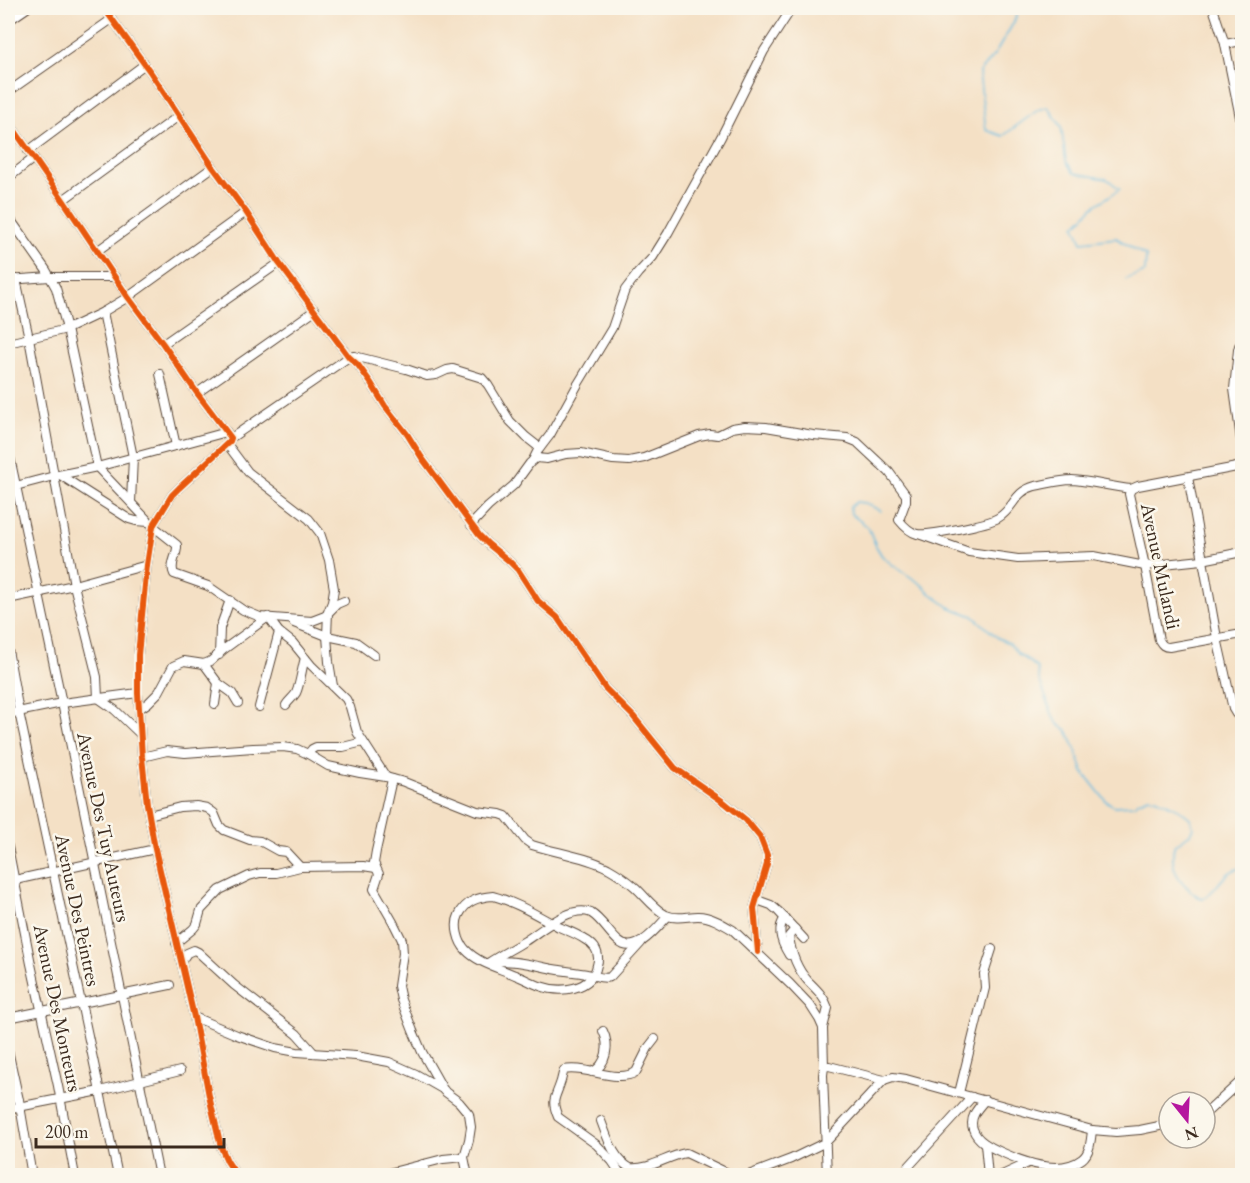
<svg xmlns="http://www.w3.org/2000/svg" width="1250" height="1183" viewBox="0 0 1250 1183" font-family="'EB Garamond',serif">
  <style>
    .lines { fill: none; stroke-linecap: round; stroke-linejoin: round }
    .stream { stroke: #63bae0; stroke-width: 1.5 }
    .minor-casing { stroke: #574537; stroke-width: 10 }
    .minor { stroke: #fff; stroke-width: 8 }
    .cycleway-casing { stroke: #fbf7ec; stroke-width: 10 }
    .cycleway { stroke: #e8590c; stroke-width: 6 }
    .labels { text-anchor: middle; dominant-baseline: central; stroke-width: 5; stroke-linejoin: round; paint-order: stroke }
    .street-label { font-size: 20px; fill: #3b2a1e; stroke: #fbf7ec }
  </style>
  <rect width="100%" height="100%" fill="#fbf7ec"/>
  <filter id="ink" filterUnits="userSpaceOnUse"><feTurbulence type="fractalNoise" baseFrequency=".0167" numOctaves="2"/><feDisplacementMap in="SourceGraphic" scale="12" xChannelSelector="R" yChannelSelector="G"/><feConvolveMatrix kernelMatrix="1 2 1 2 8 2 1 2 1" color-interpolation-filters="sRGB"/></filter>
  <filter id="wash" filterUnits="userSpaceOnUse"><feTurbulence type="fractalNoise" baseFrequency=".008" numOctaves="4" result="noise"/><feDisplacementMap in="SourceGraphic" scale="24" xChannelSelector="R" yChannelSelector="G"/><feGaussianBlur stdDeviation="1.35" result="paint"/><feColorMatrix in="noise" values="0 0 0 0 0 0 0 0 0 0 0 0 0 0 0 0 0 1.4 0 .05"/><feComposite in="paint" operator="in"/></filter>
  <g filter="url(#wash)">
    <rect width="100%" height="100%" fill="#f4e0c5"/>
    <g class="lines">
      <g class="stream">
        <polyline points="1019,8 1014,22 995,54 979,72 986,130 1003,136 1038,110 1048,107 1061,126 1066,161 1074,173 1107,179 1120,189 1093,207 1075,226 1082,242 1116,238 1146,256 1145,272 1126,279"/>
        <path d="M881 511 865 503 856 502 850 507 851 514 868 527 876 546 882 556 894 566 921 584 930 593 949 607 973 616 998 638 1010 644 1018 654 1029 661 1037 668 1039 679 1054 719 1059 725 1067 730 1076 750 1083 772 1106 801 1114 806 1134 805 1139 801 1149 797 1156 798 1180 810 1190 818 1193 827 1190 834 1174 846C1171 863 1174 875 1187 887 1192 893 1196 896 1203 899 1218 890 1223 870 1242 868"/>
      </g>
    </g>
  </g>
  <g filter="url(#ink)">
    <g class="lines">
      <defs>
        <g id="minor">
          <polyline points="104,8 151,73 213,167 246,212 279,263 349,357 358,365 371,383 385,406 407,434 422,458 479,535 488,544 509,561 518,570 538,601 557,617 605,688 633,716 675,768 725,803 746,820 760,837 767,855 767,864 754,908 758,952"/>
          <polyline points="1213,8 1225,44 1242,127"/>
          <polyline points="8,21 27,8"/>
          <polyline points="1225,44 1242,41"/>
          <polyline points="8,92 112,19"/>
          <polyline points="8,121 63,200 128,297 163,344 197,393 231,438 230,441 179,488 172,495 153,526 147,565 138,655 138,693 142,757 147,804 155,849 194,1017 209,1096 221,1147 227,1161 237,1176"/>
          <polyline points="28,151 145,64"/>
          <polyline points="8,178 34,158"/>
          <polyline points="63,200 180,115"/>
          <path d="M8 216 46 270 56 288 67 329 97 467 153 526 177 545C178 555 169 564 174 574L208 586 243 610 260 617 312 621 325 616 337 604 344 601"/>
          <polyline points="97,251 213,167"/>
          <polyline points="16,279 29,338 74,585 97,677 98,698 115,710 140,734"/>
          <polyline points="8,280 50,277 115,277"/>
          <polyline points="8,343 67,329 103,312"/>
          <polyline points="163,344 279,263"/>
          <polyline points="1242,344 1239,346 1238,350 1234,389 1242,447"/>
          <polyline points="160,374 176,446"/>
          <polyline points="197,393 315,310"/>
          <polyline points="231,438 349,357 354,356 406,369 427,376 436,375 447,370 453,369 482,378 488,385 510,421 526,437 540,448"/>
          <polyline points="227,444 248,472 309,519 320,533 329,560 334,589 332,602 328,612 327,636 329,662 333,686"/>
          <polyline points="8,448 62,703 159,1176"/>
          <polyline points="533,460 537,452 550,435 578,384 612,328 625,290 638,273 653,257 668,233 721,137 764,51 792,8"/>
          <path d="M1242 466 1138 486 1131 489 1129 494 1145 566 1159 640C1162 645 1164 647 1169 647L1242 634"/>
          <polyline points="60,475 129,519 136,521 149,522"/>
          <polyline points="1188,477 1217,638 1233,709 1236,714 1242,716"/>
          <polyline points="8,488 54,476 97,467 227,432"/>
          <polyline points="131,502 133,457 103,312 128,297 246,212"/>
          <path d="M471 525 488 507 514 485 530 463 536 458 547 459 566 454 581 453 613 460 629 461 644 458 699 436 710 434 718 435 732 428 745 426 766 427 813 435 847 438 857 442 889 472 906 495V501L899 520C903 525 910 532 917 534 928 536 988 524 998 518 1015 508 1013 492 1035 486 1047 484 1060 480 1072 480 1091 481 1111 487 1131 489"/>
          <polyline points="921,535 969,552 1018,559 1094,556 1145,566 1202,560 1242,552"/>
          <polyline points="8,599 74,585 147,565"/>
          <polyline points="268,617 279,632 293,643 311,665 346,699 350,707 357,732 386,777"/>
          <polyline points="294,623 327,636 356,642 374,655"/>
          <polyline points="8,650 19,712 118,1176"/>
          <polyline points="219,655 220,628 230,600"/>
          <polyline points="204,664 218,683 232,693 238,703"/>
          <polyline points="215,704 218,683"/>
          <path d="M286 705C289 700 293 698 296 693 300 685 302 667 305 658"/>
          <polyline points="259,707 279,632"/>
          <polyline points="139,709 148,703 159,692 173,666 184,661 204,664 211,661 223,650 268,617"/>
          <polyline points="8,714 62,703 138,693"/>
          <polyline points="308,754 312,749 316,747 343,747 363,742"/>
          <path d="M142 757 167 751 185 753 253 748 283 747 297 749 308 754 328 766 360 773 386 777 404 782 477 811 500 814 506 816 525 840 532 845C557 853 585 856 608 868 617 873 627 880 635 887 645 896 654 909 666 915 677 920 687 916 698 916 710 916 723 924 733 930L790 984 810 1005 819 1019 823 1028 824 1067"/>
          <polyline points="392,779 376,851 374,863 379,874 374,889 393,922 402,940 403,953 398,986 401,1000 413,1031 422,1052 444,1091 459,1102 469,1114 471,1127 469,1140 464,1157 468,1176"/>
          <polyline points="149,815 180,807 196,806 207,808 214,813 219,825 224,830 250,840 260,841 278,851 286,852 300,867"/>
          <polyline points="8,847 31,964 58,1086 75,1176"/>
          <polyline points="15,880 155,849"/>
          <path d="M493 896C516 902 538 916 559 927 568 931 577 934 584 939 588 941 592 944 595 948 598 953 599 959 597 965 592 991 560 993 540 986 532 983 523 978 515 975 499 968 478 963 466 950 458 942 454 925 459 915 466 901 478 897 493 896Z"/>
          <polyline points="757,900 771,905 778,911 804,939"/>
          <path d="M785 918C776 929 782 944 789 955"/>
          <path d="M795 929 789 936C791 952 796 968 808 981 816 989 824 996 828 1008L823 1028"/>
          <polyline points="176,943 193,929 197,924 201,910 220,890 249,876 260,873 276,873 300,867 363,866 376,868"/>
          <polyline points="181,962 187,953 194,950 198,952 234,985 297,1034 314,1053"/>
          <path d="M491 962C512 959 533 965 553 969 564 971 576 972 587 974 595 975 602 980 610 977L641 943"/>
          <path d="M488 963C500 955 512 949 525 941 541 931 571 904 591 913 602 920 608 932 618 941 635 957 657 928 668 916"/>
          <polyline points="194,1017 237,1035 275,1048 297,1052 356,1056 389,1062 416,1074 444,1090"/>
          <polyline points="8,1018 170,985"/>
          <polyline points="8,1050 19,1100 32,1176"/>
          <path d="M592 1072C607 1065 610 1045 603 1031"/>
          <polyline points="959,1093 985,988 984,974 992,949"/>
          <polyline points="8,1094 19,1100"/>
          <path d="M985 1100C978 1108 969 1117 973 1129 977 1141 990 1147 1001 1152 1023 1162 1060 1176 1082 1159 1090 1153 1091 1140 1092 1130"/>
          <polyline points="8,1109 100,1091 180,1071"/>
          <polyline points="1205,1114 1242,1080"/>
          <path d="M601 1121C608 1139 613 1158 630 1168 650 1170 667 1156 686 1153L734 1176"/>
          <polyline points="985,1144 988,1176"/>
          <polyline points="423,1164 426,1176"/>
          <polyline points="377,1176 443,1159 464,1157"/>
          <path d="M622 1176 612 1161 597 1145 558 1117C551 1100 555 1099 560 1084 562 1079 562 1075 564 1070 585 1065 617 1084 636 1072L648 1048 655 1039"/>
          <polyline points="746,1176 791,1159 826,1142 884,1080"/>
          <polyline points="827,1176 823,1075 824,1067 829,1066 884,1080 893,1077 906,1079 1092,1130 1116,1132 1140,1130 1169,1124"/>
          <polyline points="900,1176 972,1097"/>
          <polyline points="1000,1176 1028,1163"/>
        </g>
      </defs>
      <use href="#minor" class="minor-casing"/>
      <use href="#minor" class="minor"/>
      <defs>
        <g id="cycleway">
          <polyline points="104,8 151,73 213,167 246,212 279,263 349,357 358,365 371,383 385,406 407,434 422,458 479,535 488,544 509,561 518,570 538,601 557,617 605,688 633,716 675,768 725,803 746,820 760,837 767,855 767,864 754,908 758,952"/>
          <polyline points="8,121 63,200 128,297 163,344 197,393 231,438 230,441 179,488 172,495 153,526 147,565 138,655 138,693 142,757 147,804 155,849 194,1017 209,1096 221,1147 227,1161 237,1176"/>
        </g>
      </defs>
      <use href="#cycleway" class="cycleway-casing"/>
      <use href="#cycleway" class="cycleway"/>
    </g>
  </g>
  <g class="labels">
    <g class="street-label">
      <text transform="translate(1161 566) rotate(78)">Avenue Mulandi</text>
      <text transform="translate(104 827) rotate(78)">Avenue Des Tuy Auteurs</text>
      <text transform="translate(78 910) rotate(78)">Avenue Des Peintres</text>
      <text transform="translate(58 1008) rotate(78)">Avenue Des Monteurs</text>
    </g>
  </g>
  <rect width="1250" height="1183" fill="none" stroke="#fbf7ec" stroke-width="30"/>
  <g transform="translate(1187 1120) rotate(162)"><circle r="28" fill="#fbf7ec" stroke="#aea59a" stroke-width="1.5"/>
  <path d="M0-4.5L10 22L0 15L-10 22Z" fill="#b5179e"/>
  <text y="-9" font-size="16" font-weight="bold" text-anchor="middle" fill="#3b2a1e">N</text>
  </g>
  <path d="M36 1138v9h188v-9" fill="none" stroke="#3b2a1e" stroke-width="3"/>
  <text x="45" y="1138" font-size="18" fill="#3b2a1e" stroke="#fbf7ec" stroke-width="4.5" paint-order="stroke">200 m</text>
</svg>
